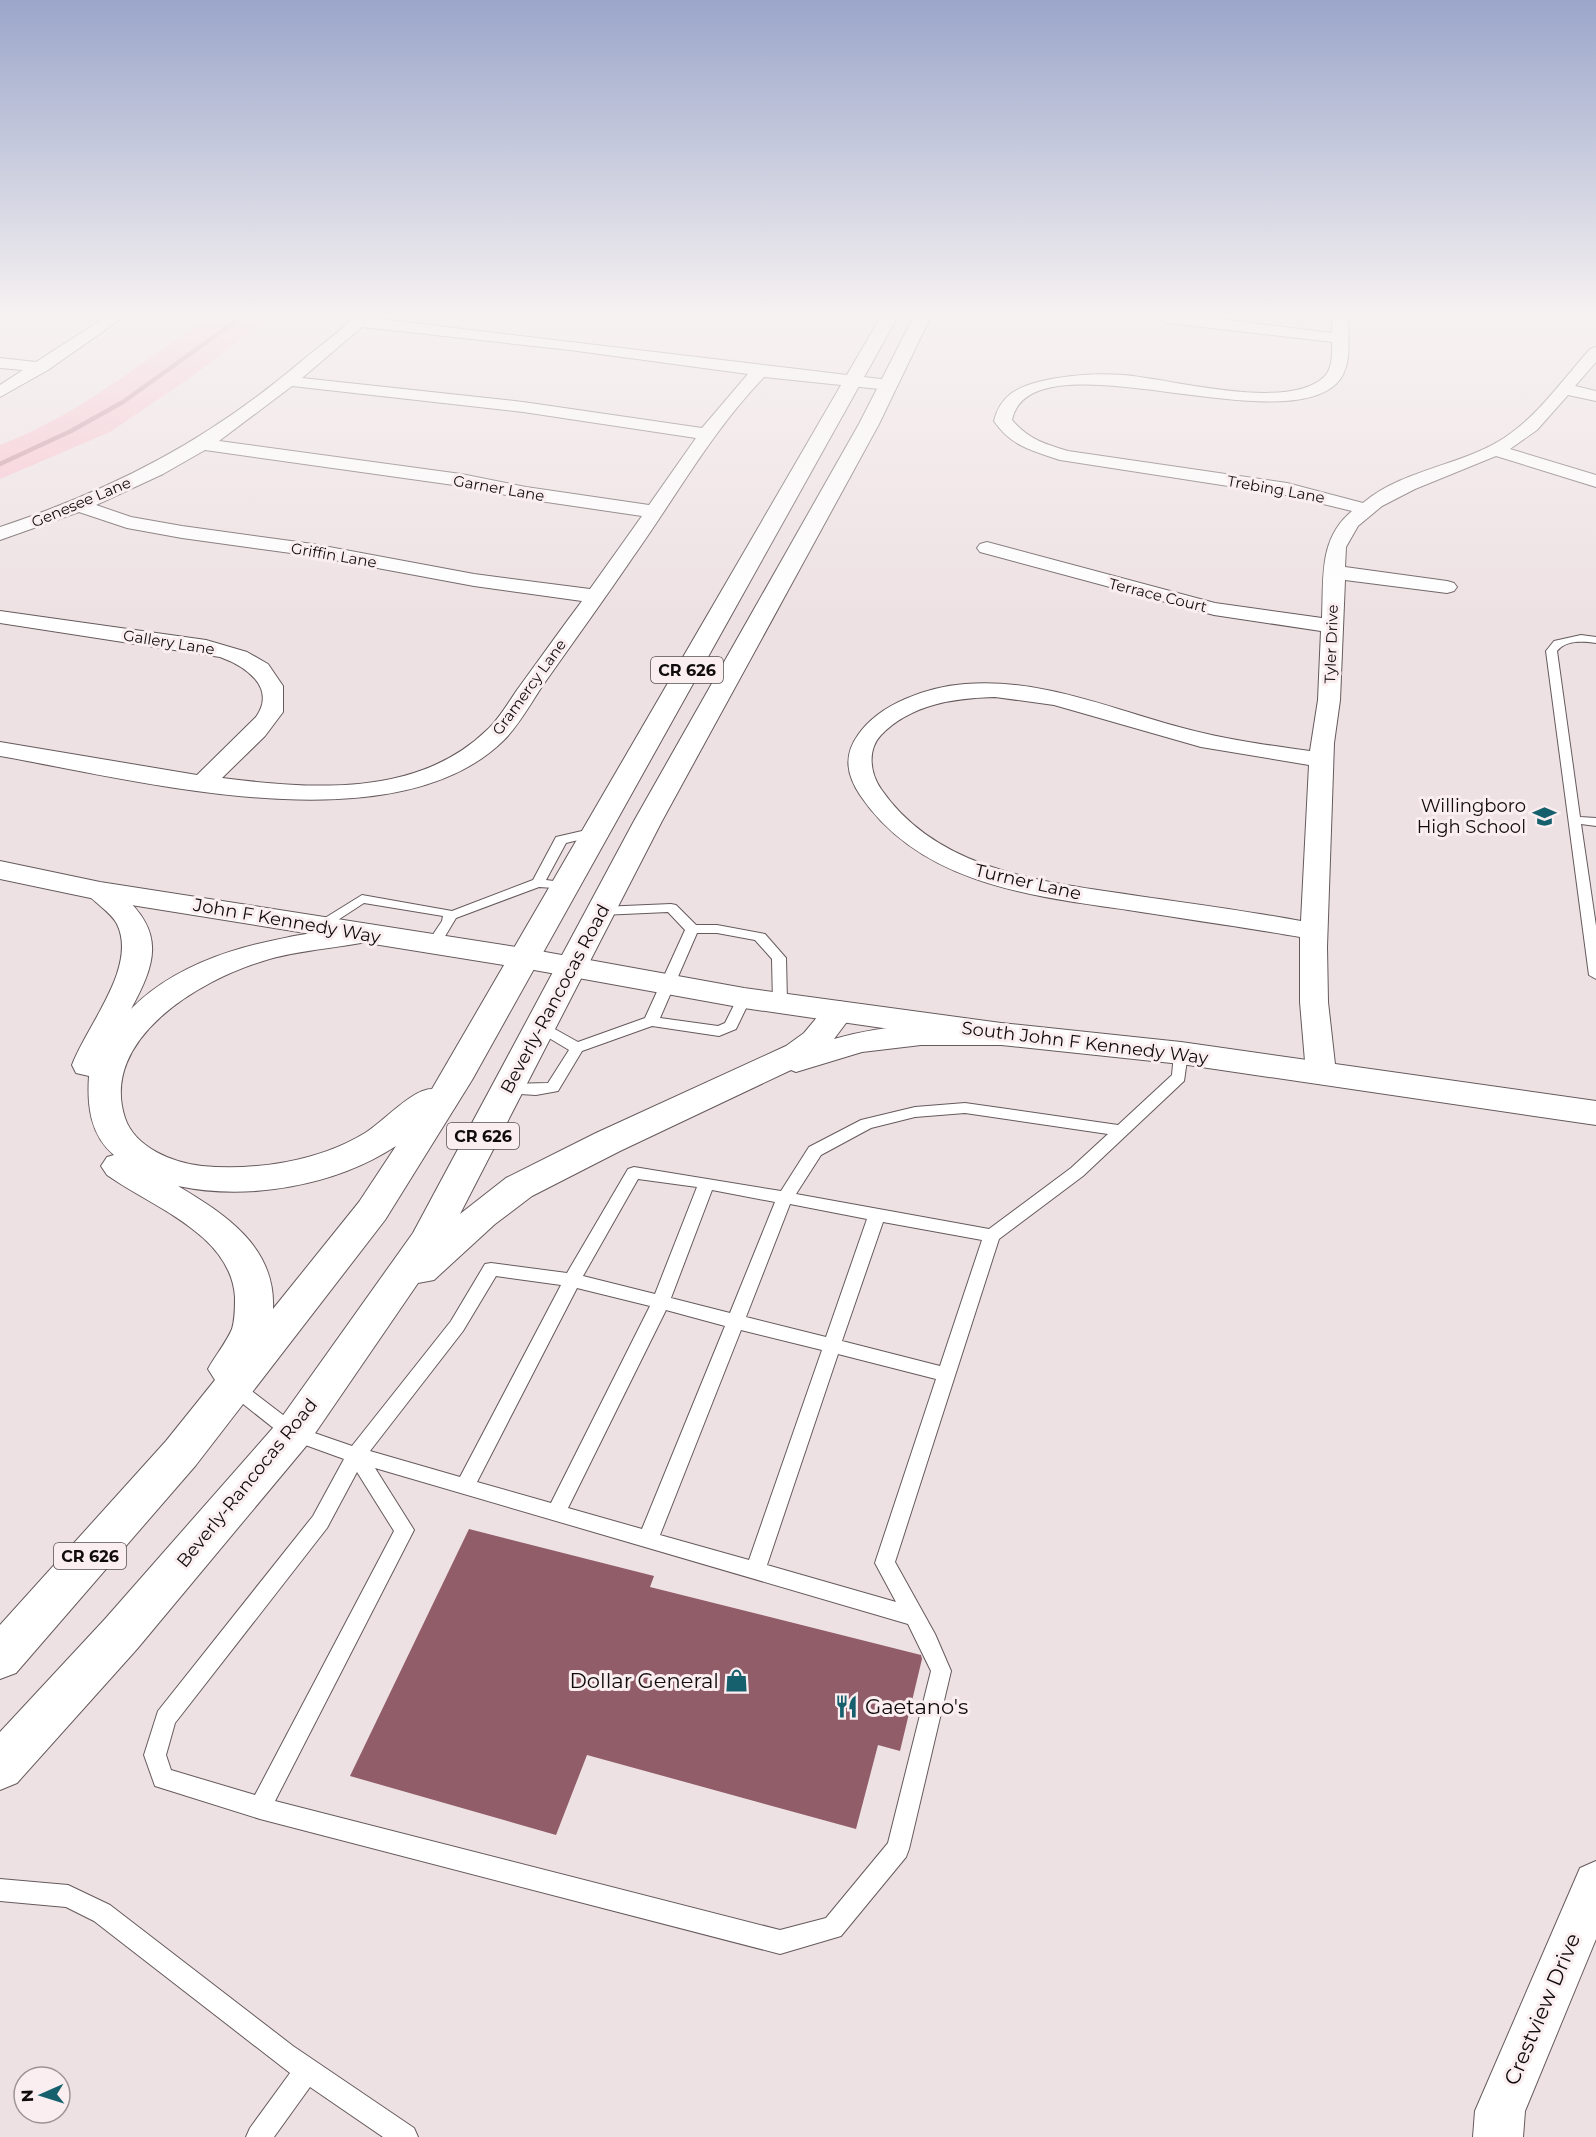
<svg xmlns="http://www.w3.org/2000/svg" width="1596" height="2137" viewBox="0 0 1596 2137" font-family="Montserrat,sans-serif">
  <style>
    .green { fill: #f8c1cd }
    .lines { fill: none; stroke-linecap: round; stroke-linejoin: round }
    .stream { stroke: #c7909d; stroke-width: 4.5 }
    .building { fill: #905d69 }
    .service-casing { stroke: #665a5d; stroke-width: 2 }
    .minor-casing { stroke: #665a5d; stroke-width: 2 }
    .tertiary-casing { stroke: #665a5d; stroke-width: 2 }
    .primary-casing { stroke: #665a5d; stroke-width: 2 }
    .service { fill: #fff; fill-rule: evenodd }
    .minor { fill: #fff; fill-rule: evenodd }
    .tertiary { fill: #fff; fill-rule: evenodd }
    .primary { fill: #fff; fill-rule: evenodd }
    .labels { text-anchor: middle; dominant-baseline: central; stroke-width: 6; stroke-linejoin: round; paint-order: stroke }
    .far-street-label { font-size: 15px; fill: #100c0d; stroke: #fbeef0 }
    .shield { fill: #fbeef0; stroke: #565051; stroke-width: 1.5 }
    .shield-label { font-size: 16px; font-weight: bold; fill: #100c0d }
    .poi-label { font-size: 18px; fill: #100c0d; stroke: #fbeef0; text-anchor: end }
    .street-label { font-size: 18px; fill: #100c0d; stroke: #fbeef0 }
    .near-poi-label { font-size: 21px; fill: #100c0d; stroke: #fbeef0; text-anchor: end }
    .near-street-label { font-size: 21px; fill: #100c0d; stroke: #fbeef0 }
  </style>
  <rect width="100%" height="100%" fill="#eee1e3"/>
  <path class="green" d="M205 318H268L194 375 110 432 0 479V445C76 416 139 365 205 318Z"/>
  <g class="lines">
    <polyline class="stream" points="0,464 71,431 123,402 240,318"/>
  </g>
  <polygon class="building" points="469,1529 654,1576 650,1587 921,1655 922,1659 900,1751 878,1745 856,1829 587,1755 556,1835 350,1776"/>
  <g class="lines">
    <defs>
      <g id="service">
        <path d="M1581 635 1596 637V643C1582 641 1566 640 1557 651L1580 817 1596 818V826L1581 824 1596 926V979L1589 975 1546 651 1554 641Z"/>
        <polygon points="595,828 599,829 599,835 566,843 546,880 569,883 571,886 569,889 539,887 456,918 438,948 428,948 426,945 442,921 443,916 364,903 324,929 319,930 312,926 362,895 452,911 533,880 556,837"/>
        <polygon points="671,904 676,905 696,925 717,925 765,934 786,958 787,1003 785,1006 780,1008 773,1003 772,959 755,940 717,933 697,933 660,1018 718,1026 725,1023 739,995 749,995 751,998 736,1029 719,1036 652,1026 582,1051 558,1091 536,1095 503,1093 500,1089 503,1085 508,1084 548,1083 569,1050 534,1029 532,1026 534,1023 544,1023 578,1042 645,1018 685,930 668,912 601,915 594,911 601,907"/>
        <path d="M1181 1048 1188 1053 1184 1081 1083 1176 999 1239 895 1562 935 1634 951 1671 909 1849 906 1857 841 1936 780 1954 260 1819 155 1786 144 1755 158 1711 313 1516 344 1459 286 1438 228 1392 225 1387 228 1382 234 1380 240 1382 300 1428 352 1446 451 1321 485 1264 491 1263 567 1273 628 1169 634 1167 781 1191 809 1147 861 1120 915 1107 965 1103 1118 1125 1172 1075 1174 1053ZM965 1113 1108 1134 1071 1168 989 1229 796 1194 821 1155 871 1128 915 1117ZM638 1179 697 1187 655 1294 583 1276ZM712 1190 775 1202 730 1313 671 1298ZM790 1204 867 1219 826 1337 746 1317ZM883 1222 982 1240 940 1366 842 1341ZM496 1276 561 1285 460 1477 370 1451 463 1331ZM577 1288 650 1306 551 1503 477 1482ZM666 1310 725 1326 642 1529 568 1508ZM741 1330 822 1350 749 1560 660 1535ZM838 1354 936 1379 875 1563 896 1602 767 1565ZM375 1468 908 1624 931 1671 888 1843 826 1918 780 1930 275 1801 414 1530ZM357 1472 394 1531 255 1795 171 1770 166 1755 175 1723 327 1528Z"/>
        <polygon points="0,1879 68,1885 110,1905 293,2046 414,2128 418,2137 383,2137 310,2087 274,2137 246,2137 250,2128 290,2073 94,1921 66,1907 0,1901"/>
      </g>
      <g id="minor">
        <polygon points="104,318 122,318 48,370 0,397 0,385 23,370 0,368 0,358 36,362"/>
        <path d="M371 318 889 380 897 385 889 390 764 377C712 431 677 495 633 557 604 600 573 642 543 685 531 703 519 725 504 740 394 849 137 780 0 756V742L197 775 256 717C277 687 245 666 220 657L0 623V611L206 640 247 652 268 664 283 686V712L265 736 222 778C311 789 417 798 487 730 499 719 508 703 517 690 539 660 560 630 582 601L474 586 313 556 182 538 127 528 79 512 0 540V527C117 488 209 440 304 359 320 346 338 333 352 319ZM362 327 570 350 748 374 702 428 523 402 302 378ZM292 386 523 412 696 438 649 505 526 487 461 474 219 441ZM205 450 461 486 526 499 642 516 590 589 474 574 313 544 182 526 131 517 96 505 163 474Z"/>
        <path d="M1160 318H1211L1332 333V318H1348C1348 339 1353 368 1336 384 1275 441 1030 333 1012 420 1028 439 1045 444 1068 451L1287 483 1363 503C1403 469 1461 466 1504 438 1538 416 1564 378 1590 349L1596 347V362L1575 386 1596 391V401L1568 395 1537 430 1510 449 1596 475V487L1496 456 1415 489 1382 506 1358 526 1346 547 1345 567 1447 581 1454 583 1457 587 1454 591 1447 593 1345 580 1340 700 1334 743 1327 947 1328 1002 1336 1073 1332 1080 1321 1083 1310 1080 1306 1073 1300 1002V937C1243 927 1185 919 1128 910 1031 896 920 884 860 795 847 775 843 756 858 735 880 703 928 687 965 684 1040 678 1109 708 1179 727 1222 739 1266 745 1310 751L1318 700 1321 631 1214 615 980 552 977 548 980 544 987 542 1215 603 1322 618C1324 579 1318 539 1352 511L1286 495 1060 460C1032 451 1011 446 994 421 1000 397 1015 388 1038 382 1066 375 1095 373 1124 375 1172 379 1287 412 1324 377 1333 369 1332 352 1332 342L1167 323ZM995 697 1054 705 1201 747 1309 765 1301 921C1247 911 1193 904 1138 896 1047 882 939 873 881 789 870 773 867 750 881 735 911 704 955 698 995 697Z"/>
        <polygon points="1596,1861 1596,1939 1525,2111 1523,2137 1473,2137 1475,2111 1580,1868"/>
      </g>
      <polygon id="tertiary" points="0,861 100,882 523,948 744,988 1001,1023 1181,1042 1596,1101 1596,1125 1181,1064 1001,1045 744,1008 523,968 100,900 0,879"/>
      <g id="primary">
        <path d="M880 318H897L472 1080 385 1220 196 1465 16 1673 0 1679V1625L166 1441 215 1380 208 1369C215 1356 226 1343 232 1329 235 1320 235 1307 235 1297 231 1234 152 1207 107 1175L101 1166 107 1157 114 1155C90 1135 87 1105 89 1076L76 1073 72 1065C87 1025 138 967 117 924 110 911 94 903 85 891L90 885C105 881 112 886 123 896 166 933 155 965 131 1009 192 948 281 938 361 925L372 927 376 934 372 941 361 943C328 949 294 951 263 961 200 980 99 1039 125 1118 135 1148 174 1163 202 1166 256 1171 319 1161 365 1133 383 1122 412 1089 432 1089ZM396 1146 359 1202 273 1309C276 1247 225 1214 178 1186 248 1201 335 1186 396 1146Z"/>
        <path d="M913 318H930L879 424 662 821 460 1214 506 1178 596 1133 786 1046 804 1033 828 1004 839 1001 850 1004 855 1011 834 1039C889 1023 945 1023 1001 1023L1012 1027 1017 1034 1012 1041 1001 1045H921L862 1052 796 1072 791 1070 620 1151 532 1196 495 1224 434 1280 418 1283 307 1445 137 1649 17 1783 0 1790V1732L105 1619 279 1421 413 1233 634 821 859 424Z"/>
      </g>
    </defs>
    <use href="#service" class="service-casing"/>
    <use href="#minor" class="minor-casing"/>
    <use href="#tertiary" class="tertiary-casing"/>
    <use href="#primary" class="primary-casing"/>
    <use href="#service" class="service"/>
    <use href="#minor" class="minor"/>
    <use href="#tertiary" class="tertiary"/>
    <use href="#primary" class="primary"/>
  </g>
  <linearGradient id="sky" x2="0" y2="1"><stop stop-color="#9ba6ca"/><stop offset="0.51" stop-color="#f7f2f2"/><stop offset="1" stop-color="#f7f2f2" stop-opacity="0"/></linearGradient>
  <rect width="1596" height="618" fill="url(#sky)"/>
  <defs>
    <symbol id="school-bare" viewBox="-9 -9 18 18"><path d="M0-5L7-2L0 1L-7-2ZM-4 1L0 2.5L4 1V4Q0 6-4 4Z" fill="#16606e" stroke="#fbeef0" stroke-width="2.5" paint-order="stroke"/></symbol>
    <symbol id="shop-bare" viewBox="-9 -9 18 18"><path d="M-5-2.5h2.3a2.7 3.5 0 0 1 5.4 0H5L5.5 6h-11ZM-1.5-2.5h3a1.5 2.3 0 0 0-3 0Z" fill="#16606e" stroke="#fbeef0" stroke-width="2.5" paint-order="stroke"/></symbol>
    <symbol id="restaurant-bare" viewBox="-9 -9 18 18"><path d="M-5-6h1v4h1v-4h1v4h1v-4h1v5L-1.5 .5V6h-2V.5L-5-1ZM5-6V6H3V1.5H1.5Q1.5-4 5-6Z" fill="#16606e" stroke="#fbeef0" stroke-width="2.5" paint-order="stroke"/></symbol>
  </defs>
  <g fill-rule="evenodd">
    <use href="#school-bare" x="1528" y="800" width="33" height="33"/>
    <use href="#shop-bare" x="720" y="1664" width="33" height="33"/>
    <use href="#restaurant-bare" x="830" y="1690" width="33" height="33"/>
  </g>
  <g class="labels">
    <g class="far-street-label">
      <text transform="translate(499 488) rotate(10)">Garner Lane</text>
      <text transform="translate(1276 489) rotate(10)">Trebing Lane</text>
      <text transform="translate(81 502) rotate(-23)">Genesee Lane</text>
      <text transform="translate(334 555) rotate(10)">Griffin Lane</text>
      <text transform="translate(1158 595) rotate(14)">Terrace Court</text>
      <text transform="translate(169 642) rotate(9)">Gallery Lane</text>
      <text transform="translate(1331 644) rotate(-88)">Tyler Drive</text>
      <text transform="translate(529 687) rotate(-54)">Gramercy Lane</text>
    </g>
    <g class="shield">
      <rect x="651" y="657" width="72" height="26" rx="4.5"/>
      <rect x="447" y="1123" width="72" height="26" rx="4.5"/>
      <rect x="54" y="1543" width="72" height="26" rx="4.5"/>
    </g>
    <g class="shield-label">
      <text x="687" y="670">CR 626</text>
      <text x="483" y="1136">CR 626</text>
      <text x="90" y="1556">CR 626</text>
    </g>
    <g class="poi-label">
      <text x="1526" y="806">Willingboro<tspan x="1526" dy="21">High School</tspan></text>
    </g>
    <g class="street-label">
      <text transform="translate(1028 882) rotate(13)">Turner Lane</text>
      <text transform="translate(287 921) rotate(10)">John F Kennedy Way</text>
      <text transform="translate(555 999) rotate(-62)">Beverly-Rancocas Road</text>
      <text transform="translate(1085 1043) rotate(7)">South John F Kennedy Way</text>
      <text transform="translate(247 1483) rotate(-51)">Beverly-Rancocas Road</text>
    </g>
    <g class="near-poi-label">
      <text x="719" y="1680">Dollar General</text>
      <text x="865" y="1706" text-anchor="start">Gaetano's</text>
    </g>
    <g class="near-street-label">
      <text transform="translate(1542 2009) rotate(-67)">Crestview Drive</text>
    </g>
  </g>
  <g transform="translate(42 2095) rotate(267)"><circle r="28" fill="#fbeef0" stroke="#9d9495" stroke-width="1.5"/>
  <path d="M0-4.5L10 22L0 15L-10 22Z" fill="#16606e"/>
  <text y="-9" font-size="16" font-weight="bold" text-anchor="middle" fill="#100c0d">N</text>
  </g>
</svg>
